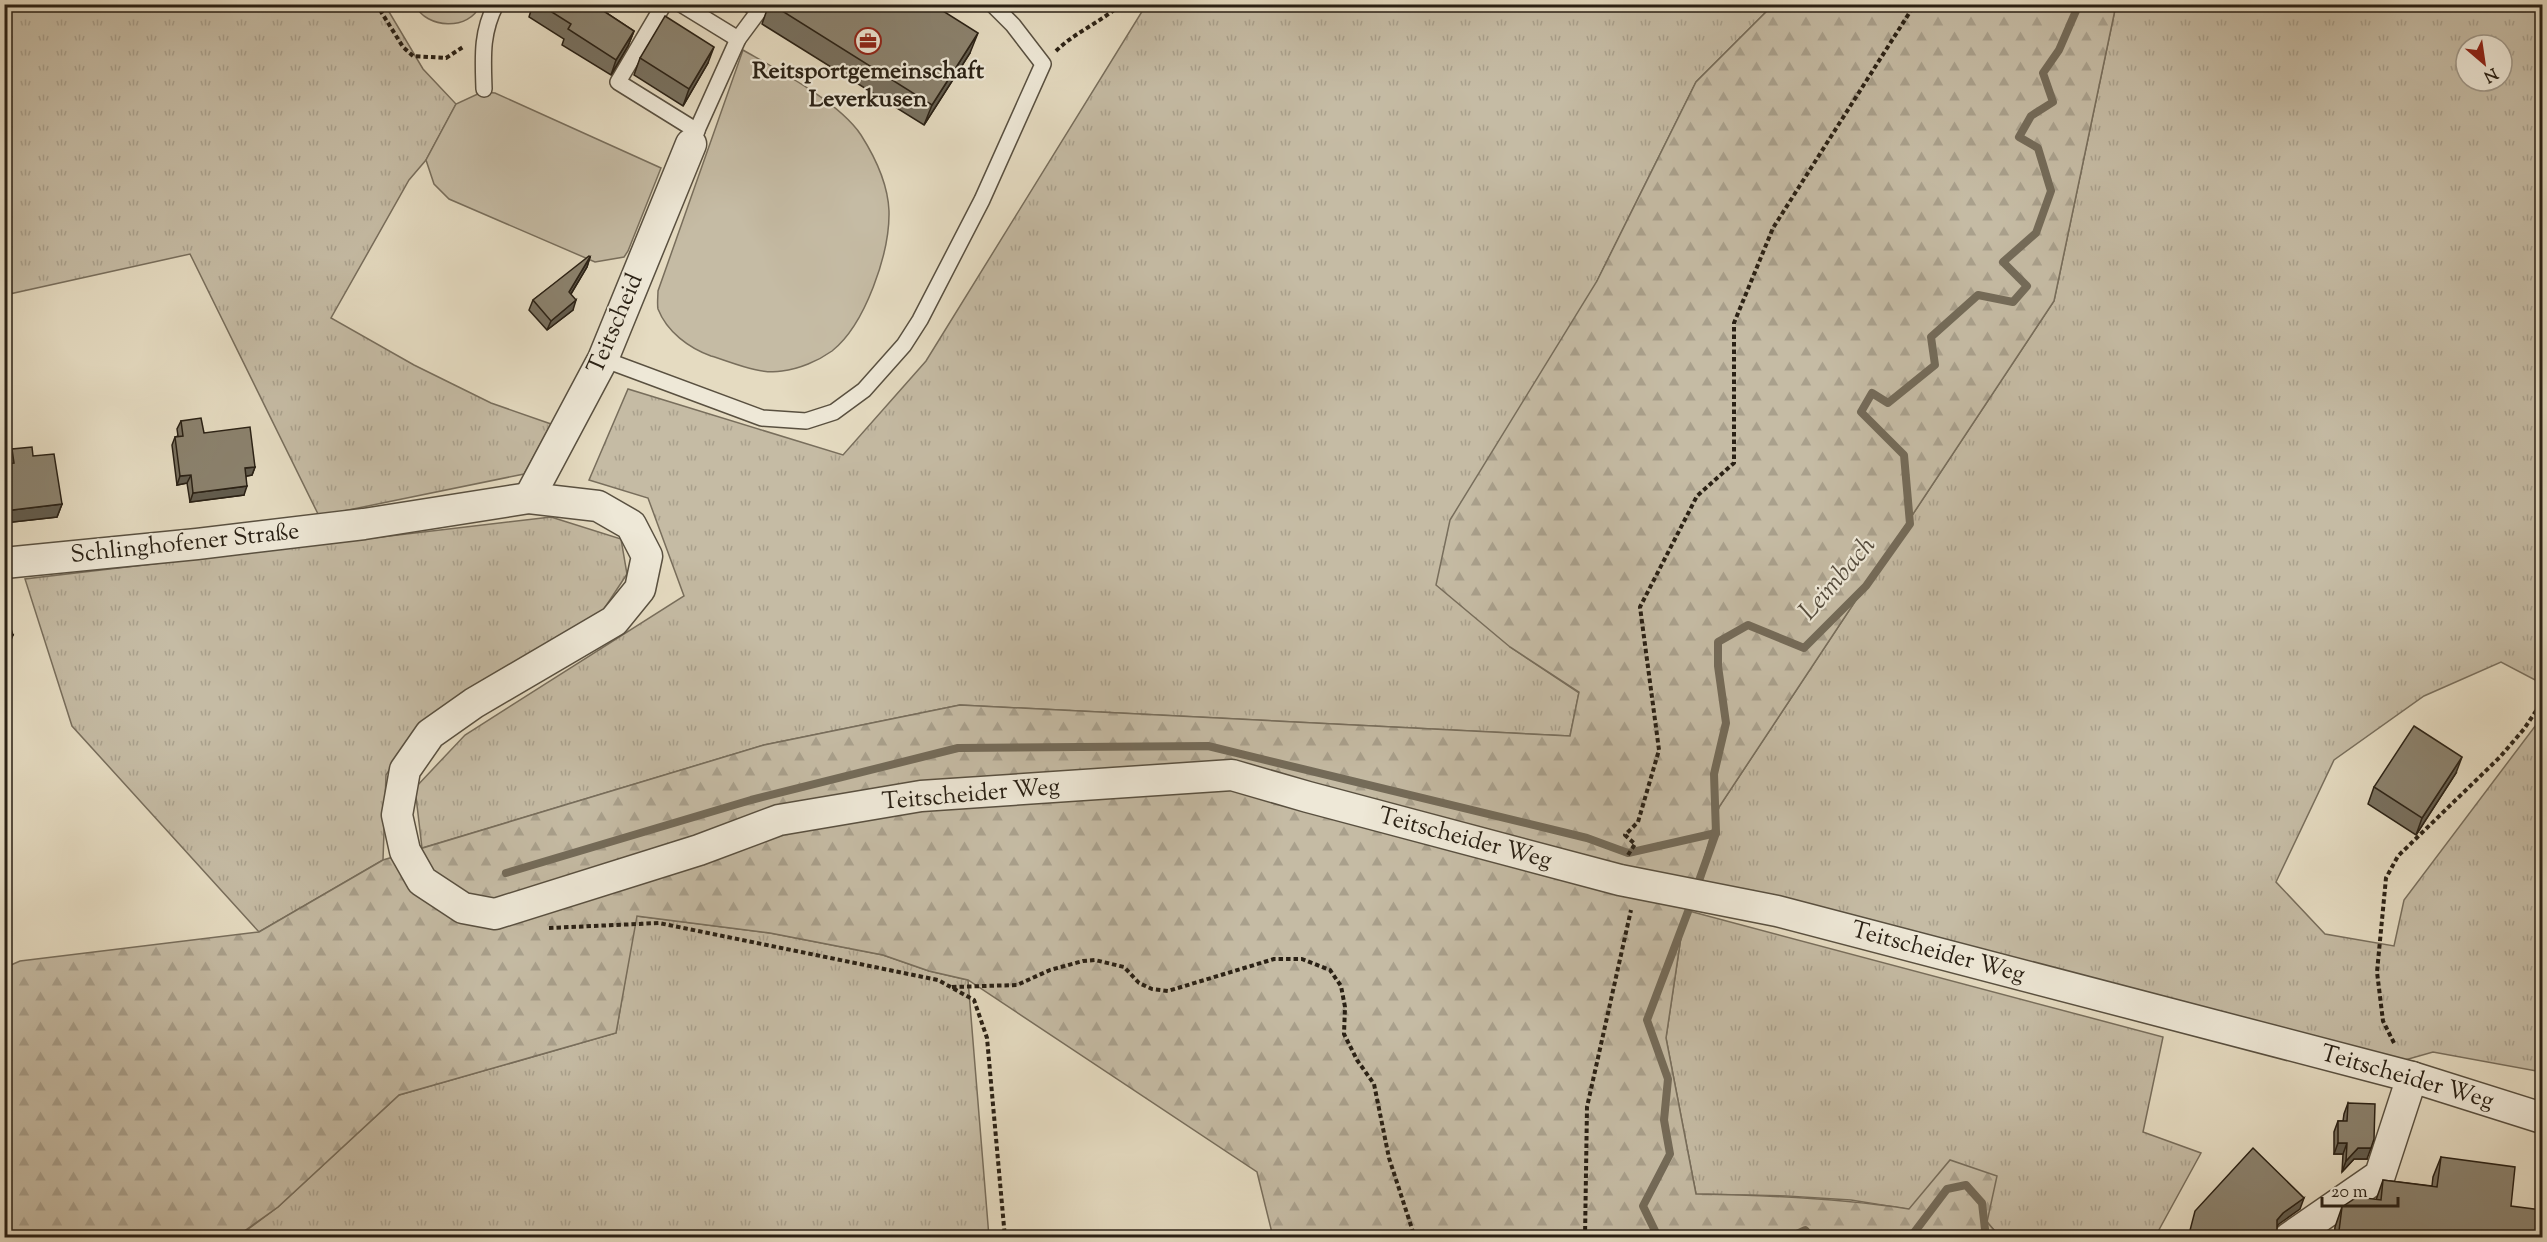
<svg xmlns="http://www.w3.org/2000/svg" width="2547" height="1242" viewBox="0 0 2547 1242" font-family="'Sorts Mill Goudy',serif">
  <style>
    .grass { fill: url(#grass-tufts); stroke: #786e5c; stroke-width: 1.5; fill-rule: evenodd }
    .forest { fill: url(#forest-firs); stroke: #786e5c; stroke-width: 1.5 }
    .park { fill: #c5bba4; stroke: #786e5c; stroke-width: 1.5 }
    .lines { fill: none; stroke-linecap: round; stroke-linejoin: round }
    .stream { stroke: #746b59; stroke-width: 8 }
    .service-casing { stroke: #595040; stroke-width: 18 }
    .minor-casing { stroke: #595040; stroke-width: 33 }
    .path { stroke: #2a2115; stroke-width: 4; stroke-dasharray: 4.5 3; stroke-linecap: butt }
    .service { stroke: #eee8d7; stroke-width: 15 }
    .minor { stroke: #eee8d7; stroke-width: 30 }
    .wall { fill: #78705f; stroke: #2a2115; stroke-width: 1.5 }
    .shaded-wall { fill: #615b4d; stroke: #2a2115; stroke-width: 1.5 }
    .building { fill: #8b826e; stroke: #2a2115; stroke-width: 1.5 }
    .labels { text-anchor: middle; dominant-baseline: central; stroke-width: 4.5; stroke-linejoin: round; paint-order: stroke }
    .poi-label { font-size: 24px; font-weight: bold; fill: #2a2115; stroke: #eee8d7 }
    .street-label { font-size: 24px; fill: #2a2115; stroke: #eee8d7 }
    .water-label { font-size: 26px; font-style: italic; fill: #554c3d; stroke: #eee8d7 }
  </style>
  <defs>
    <pattern id="grass-tufts" width="24" height="20" patternUnits="userSpaceOnUse" patternTransform="scale(1.5)"><rect width="24" height="20" fill="#c5bba4"/><path d="M3 7l-1-3M5 7V3M7 7l1-3M15 17l-1-3M17 17v-4M19 17l1-3" fill="none" stroke="#a9a08c"/></pattern>
    <pattern id="forest-firs" width="22" height="20" patternUnits="userSpaceOnUse" patternTransform="scale(1.5)"><rect width="22" height="20" fill="#c5bba4"/><path d="M5 1l3.5 6h-7zM16 11l3.5 6h-7z" fill="#a9a08c"/></pattern>
  </defs>
  <rect width="100%" height="100%" fill="#e5dbc1"/>
  <filter id="stains"><feTurbulence type="fractalNoise" baseFrequency=".00333" numOctaves="4"/><feColorMatrix values="0 0 0 0 .2 0 0 0 0 .09 0 0 0 0 .02 0 0 0 .5 -.17"/></filter>
  <radialGradient id="worn" r=".72"><stop offset=".6" stop-color="#630" stop-opacity="0"/><stop offset="1" stop-color="#630" stop-opacity=".3"/></radialGradient>
  <g class="grass">
    <polygon points="4,5 385,5 423,69 456,104 426,160 409,180 331,318 414,365 491,403 551,424 524,474 319,516 190,254 5,295"/>
    <polygon points="1146,5 1773,5 1696,82 1597,281 1510,647 1579,693 1570,736 960,705 764,745 422,848 415,788 465,735 684,596 648,498 589,480 628,389 843,455 926,361"/>
    <path d="M2116 5H2542V700L2541 683 2501 662 2424 696 2334 760 2276 882 2325 934 2394 946 2404 900 2542 717V1072L2433 1052 2398 1062 1698 880 1719 807 2054 301ZM2466 45H2502V81H2466Z"/>
    <polygon points="551,517 621,539 627,574 600,615 418,725 386,775 383,860 259,932 72,726 25,579"/>
    <polygon points="1689,911 2163,1037 2143,1132 2201,1153 2155,1237 2000,1237 1987,1222 1851,1200 1786,1196 1696,1194 1666,1038 1681,937"/>
    <polygon points="636,916 770,933 883,955 929,971 968,980 989,1237 236,1238 278,1207 399,1095 616,1033"/>
  </g>
  <path class="forest" d="M1773 5H2116L2054 301 1719 807 1681 937 1666 1038 1696 1194C1768 1195 1838 1198 1909 1209L1950 1160 1997 1176 1987 1222 2000 1237H1273L1257 1172 968 980 929 971 883 955 770 933 637 916 616 1033 399 1095 278 1207 236 1237H5L4 968 20 961 259 932 383 860 764 745 960 705 1570 736 1579 692 1510 647 1436 585 1450 520 1597 281 1696 82Z"/>
  <g class="park">
    <path d="M415 5V4L480 5C470 31 426 29 415 5Z"/>
    <path d="M743 50C778 70 839 102 861 135 875 157 888 185 889 211 890 253 865 325 832 351 818 361 799 369 782 371 759 375 732 362 711 356 689 348 667 332 658 309 657 304 658 296 658 291Z"/>
    <polygon points="482,92 495,93 661,168 628,251 624,257 595,262 449,199 434,184 426,160 456,104"/>
  </g>
  <g class="lines">
    <g class="stream">
      <polyline points="506,873 751,800 958,748 1208,746 1587,838 1628,853 1716,833"/>
      <polyline points="1696,889 1716,833 1714,774 1726,723 1718,666 1718,642 1748,625 1804,648 1866,586 1910,524 1904,455 1861,412 1872,393 1888,403 1935,365 1931,337 1978,295 2013,302 2027,286 2003,262 2036,233 2051,191 2038,148 2019,137 2031,116 2053,102 2043,73 2059,50 2079,4"/>
      <polyline points="1683,1238 1657,1235 1643,1206 1670,1154 1664,1120 1668,1079 1647,1020 1692,901"/>
      <polyline points="1788,1238 1805,1230 1812,1238"/>
      <polyline points="1910,1238 1947,1189 1966,1185 1982,1203 1986,1238"/>
    </g>
    <defs>
      <g id="service">
        <polyline points="664,4 618,82 697,131"/>
        <polyline points="681,4 738,39"/>
        <path d="M484 89C483 57 481 33 496 4"/>
        <polyline points="693,139 738,39 764,4"/>
        <polyline points="603,359 762,418 806,421 834,412 864,390 904,345 920,320 982,200 1043,64 1013,25 992,4"/>
      </g>
      <g id="minor">
        <polyline points="529,498 603,359 691,144"/>
        <polyline points="4,563 197,544 364,524 529,498 598,506 631,525 647,556 640,589 614,621 474,703 430,734 405,770 397,815 405,851 422,881 463,908 495,914 699,850 779,820 921,796 1232,775 1308,797 1620,880 1777,911 2412,1077 2542,1118"/>
        <polyline points="2289,1238 2380,1175 2412,1077"/>
      </g>
    </defs>
    <use href="#service" class="service-casing"/>
    <use href="#minor" class="minor-casing"/>
    <g class="path">
      <polyline points="380,10 403,47 413,56 446,58 463,47"/>
      <path d="M1056 51C1075 32 1100 23 1121 4"/>
      <polyline points="1628,855 1635,844 1625,835 1638,822 1659,750 1640,607 1697,496 1734,463 1734,323 1773,228 1915,4"/>
      <polyline points="549,928 659,923 938,980 974,1000 987,1038 1005,1238"/>
      <polyline points="952,987 1017,985 1050,970 1083,961 1095,960 1124,967 1139,983 1152,989 1168,991 1274,959 1302,959 1330,970 1341,986 1345,1007 1344,1034 1357,1060 1374,1084 1389,1158 1415,1238"/>
      <polyline points="2394,1043 2383,1021 2377,972 2386,878 2398,856 2500,757 2524,729 2542,702"/>
      <polyline points="1585,1238 1587,1107 1631,910"/>
    </g>
    <use href="#service" class="service"/>
    <use href="#minor" class="minor"/>
  </g>
  <g class="wall">
    <polygon points="533,4 593,4 634,31 628,46 611,75 562,45 564,39 529,17"/>
    <polygon points="734,4 752,4 746,12"/>
    <polygon points="769,4 932,4 970,53 924,125 762,24"/>
    <polygon points="640,58 708,63 683,106 634,75"/>
    <polygon points="590,257 587,267 571,294 573,310 547,330 529,310 533,300"/>
    <polygon points="181,421 204,433 255,467 252,475 246,476 244,495 190,502 187,483 177,485 172,445 175,437 178,436 177,429"/>
    <polygon points="12,449 33,456 62,504 57,517 4,523 4,464 8,463"/>
    <polygon points="2456,773 2416,835 2368,804 2374,787"/>
    <polygon points="2348,1103 2367,1159 2354,1159 2342,1172 2343,1154 2334,1154 2334,1132 2338,1121 2343,1121 2344,1114"/>
    <polygon points="2441,1157 2511,1206 2542,1238 2334,1238 2335,1227 2342,1207 2376,1200 2383,1180 2432,1186 2433,1177"/>
  </g>
  <g class="shaded-wall">
    <polygon points="749,4 752,4 746,12"/>
    <polygon points="634,31 628,46 611,75 616,60"/>
    <polygon points="978,33 970,53 924,125 932,105"/>
    <polygon points="714,47 708,63 683,106 689,89"/>
    <polygon points="590,257 587,267 566,302 569,292"/>
    <polygon points="576,300 573,310 547,330 551,321"/>
    <polygon points="255,467 252,475 242,477 245,468"/>
    <polygon points="191,475 187,483 177,485 180,476"/>
    <polygon points="247,486 244,495 190,502 193,493"/>
    <polygon points="62,504 57,517 4,523 4,511"/>
    <polygon points="13,635 9,645 4,647 4,638"/>
    <polygon points="2462,757 2456,773 2416,835 2422,818"/>
    <polygon points="2338,1143 2347,1143 2343,1154 2334,1154"/>
    <polygon points="2358,1148 2371,1148 2367,1159 2354,1159 2342,1172 2346,1161"/>
    <polygon points="2304,1198 2300,1209 2279,1224 2273,1231 2277,1220 2283,1213"/>
    <polygon points="2339,1231 2390,1238 2337,1238"/>
  </g>
  <g class="building">
    <polygon points="539,4 593,4 634,31 616,60 568,29 571,24"/>
    <polygon points="771,4 932,4 978,33 932,105"/>
    <polygon points="665,16 714,47 689,89 640,58"/>
    <polygon points="589,256 590,257 569,292 576,300 551,321 533,300"/>
    <polygon points="201,418 204,433 250,427 255,467 245,468 247,486 193,493 191,475 180,476 175,437 183,436 181,421"/>
    <polygon points="32,447 33,456 54,454 62,504 4,511 4,464 14,463 12,449"/>
    <polygon points="4,608 13,635 4,638"/>
    <polygon points="2414,726 2462,757 2422,818 2374,787"/>
    <polygon points="2348,1103 2375,1104 2374,1139 2371,1148 2358,1148 2346,1161 2347,1143 2338,1143 2338,1121 2347,1121"/>
    <polygon points="2253,1148 2304,1198 2283,1213 2277,1220 2277,1231 2271,1238 2188,1238 2195,1211"/>
    <polygon points="2441,1157 2515,1167 2511,1206 2542,1210 2542,1238 2390,1238 2339,1231 2342,1207 2357,1197 2381,1200 2383,1180 2437,1187"/>
  </g>
  <defs>
    <symbol id="office-ring" viewBox="-11 -11 22 22"><circle r="9.5" fill="#eee8d7" stroke="#8f2418" stroke-width="1.5"/><path d="M-6-3h4V-5.5h4V-3h4V5H-6ZM-1-4.5V-3h2v-1.5ZM-6 0V1H6V0Z" fill="#8f2418"/></symbol>
  </defs>
  <g fill-rule="evenodd">
    <use href="#office-ring" x="853" y="26" width="30" height="30"/>
  </g>
  <g class="labels">
    <g class="poi-label">
      <text x="868" y="72">Reitsportgemeinschaft<tspan x="868" dy="28">Leverkusen</tspan></text>
    </g>
    <g class="street-label">
      <text transform="translate(616 324) rotate(-67)">Teitscheid</text>
      <text transform="translate(185 544) rotate(-6)">Schlinghofener Straße</text>
      <text transform="translate(971 795) rotate(-5)">Teitscheider Weg</text>
      <text transform="translate(1465 839) rotate(15)">Teitscheider Weg</text>
      <text transform="translate(1938 953) rotate(15)">Teitscheider Weg</text>
      <text transform="translate(2407 1078) rotate(16)">Teitscheider Weg</text>
    </g>
    <g class="water-label">
      <text transform="translate(1838 579) rotate(-49)">Leimbach</text>
    </g>
  </g>
  <rect width="2547" height="1242" fill="none" stroke="#e5dbc1" stroke-width="24"/>
  <rect x="6" y="6" width="2535" height="1230" fill="none" stroke="#2a2115" stroke-width="3"/>
  <rect x="12" y="12" width="2523" height="1218" fill="none" stroke="#2a2115" stroke-width="1.5"/>
  <g transform="translate(2484 63) rotate(151)"><circle r="28" fill="#eee8d7" stroke="#a09889" stroke-width="1.5"/>
  <path d="M0-4.5L10 22L0 15L-10 22Z" fill="#8f2418"/>
  <text y="-9" font-size="16" font-weight="bold" text-anchor="middle" fill="#2a2115">N</text>
  </g>
  <path d="M2322 1197v9h76v-9" fill="none" stroke="#2a2115" stroke-width="3"/>
  <text x="2331" y="1197" font-size="18" fill="#2a2115" stroke="#eee8d7" stroke-width="4.5" paint-order="stroke">20 m</text>
  <rect width="100%" height="100%" filter="url(#stains)"/>
  <rect width="100%" height="100%" fill="url(#worn)"/>
</svg>
